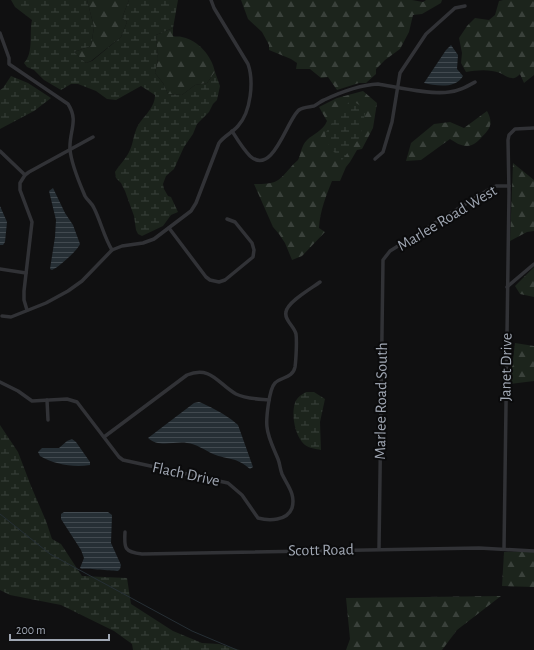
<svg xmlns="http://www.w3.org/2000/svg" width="534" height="650" viewBox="0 0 534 650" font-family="'Alegreya Sans',sans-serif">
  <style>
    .forest { fill: url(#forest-firs) }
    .wetland { fill: url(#wetland-marsh) }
    .water { fill: url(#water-rules) }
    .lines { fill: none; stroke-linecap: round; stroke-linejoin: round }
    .stream { stroke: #262f35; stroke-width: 1 }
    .minor { stroke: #313236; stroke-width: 3.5 }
    .labels { text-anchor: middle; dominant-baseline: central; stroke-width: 4; stroke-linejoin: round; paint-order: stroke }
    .street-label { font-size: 16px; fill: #a0a7b3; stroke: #0b0b0c }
  </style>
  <defs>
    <pattern id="forest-firs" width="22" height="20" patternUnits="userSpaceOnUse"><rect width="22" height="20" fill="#1c241c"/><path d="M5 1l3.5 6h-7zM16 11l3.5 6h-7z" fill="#3a413b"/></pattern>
    <pattern id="wetland-marsh" width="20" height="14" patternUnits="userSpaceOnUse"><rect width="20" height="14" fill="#1c241c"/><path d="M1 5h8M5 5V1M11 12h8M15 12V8" fill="none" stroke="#3a413b"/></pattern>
    <pattern id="water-rules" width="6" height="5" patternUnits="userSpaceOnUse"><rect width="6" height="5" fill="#262f35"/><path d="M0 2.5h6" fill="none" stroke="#424a50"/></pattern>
  </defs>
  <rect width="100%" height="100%" fill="#101011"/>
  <g class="forest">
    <polygon points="87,0 129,0 122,18 127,22 121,37 91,61 86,63 74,52 91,46 94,27"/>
    <polygon points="241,0 412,0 423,2 426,0 442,0 441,3 422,14 413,15 409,32 400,49 385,60 376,69 376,74 366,83 359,83 337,90 328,77 321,78 310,69 296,69 297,63 291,59 269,50 269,45 262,32 248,19"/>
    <path d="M503 0H534V75L524 83 520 74C518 76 515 79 512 78 508 78 504 75 500 73 490 69 477 70 466 72L461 63 462 53 459 38 467 26 475 18 489 20 495 15 499 1Z"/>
    <path d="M173 28V36C176 37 179 36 182 37 198 40 212 56 215 72L207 83 195 85 182 95 168 94 163 83 155 73 158 59 156 35Z"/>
    <path d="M363 91 377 103 373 128 362 149 357 150 350 162 346 167 340 181H332C326 196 320 211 319 228L325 232 302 256 292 260 285 243 279 234 273 227 254 184C276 184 277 183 291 167 293 164 296 162 298 160 301 154 301 146 307 140 313 134 323 131 327 121L319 107 337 98Z"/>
    <path d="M487 111C494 124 490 129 481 138 477 142 473 146 467 146 460 146 455 142 450 139L421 160 406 161 411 143 434 124 450 122 464 128Z"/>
    <polygon points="513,163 534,180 534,231 527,232 510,241"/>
    <polygon points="534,267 534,297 520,294 515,286"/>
    <polygon points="515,343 534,346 534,381 510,384"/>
    <polygon points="534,551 534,587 502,586 504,552"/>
    <polygon points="501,596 457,630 442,650 346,650 350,639 346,598"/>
  </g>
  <g class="wetland">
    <path d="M11 0H87L94 27 91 46 74 52 86 63 92 61 121 37 127 22 122 18 129 0H178L173 28 156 35 158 59 155 73 163 83 168 94 182 95 195 85 207 83 215 72 220 86 217 100 213 104 209 112 197 124 193 134 184 147 174 169 166 176 163 184 164 189 168 196 171 197 178 212 171 215 163 226 142 236 138 234 136 230 134 216 125 191 121 183 116 178 115 172C119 165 126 159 129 152 133 145 133 137 136 130 140 118 155 110 155 95L141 86 116 100 107 99 96 91 78 84H71L61 90 44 80 34 70 27 67 24 63C34 53 29 32 32 20L15 7Z"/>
    <polygon points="11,76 28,83 51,98 34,111 0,129 0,90 3,88"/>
    <polygon points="351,100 366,109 360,137 342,160 330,148 325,134 336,116"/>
    <path d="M306 392H314L325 399 320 422 321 450C316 449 309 448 305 445 295 437 291 414 295 403 297 397 301 395 306 392Z"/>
    <polygon points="0,425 18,452 31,486 46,521 52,539 61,544 82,576 127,578 131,604 173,631 202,643 219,644 240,650 133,650 132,644 114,631 61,605 10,595 0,590"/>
  </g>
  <g class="water">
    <path d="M451 45 458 55 457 69 463 76C456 89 436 86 424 83L446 50Z"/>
    <path d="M53 188 65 213 73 225 80 244C77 251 59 267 52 270L50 269 55 237 56 220 49 191Z"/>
    <polygon points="0,206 7,222 5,242 3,245 0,245"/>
    <path d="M199 402C210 406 230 417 238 425L253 467 250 469C237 457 228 460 213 454 205 450 196 444 187 443 174 441 159 448 148 438L194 403Z"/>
    <path d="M72 439 76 442 90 462V465C73 468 54 464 40 456L38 452 42 448H59L67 441Z"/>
    <path d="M64 512H108L112 515 111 543 121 565 120 569 118 571C112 571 85 568 82 569L80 568 84 558 81 550 61 519V514Z"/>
  </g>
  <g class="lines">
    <polyline class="stream" points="0,514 50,554 192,631 237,650"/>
    <g class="minor">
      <path d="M0 33 9 58V64L68 104C79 121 69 131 70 149 71 164 79 182 85 196 87 200 92 203 94 208 101 222 104 237 112 250"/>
      <path d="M232 131C237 139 243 149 250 156 273 177 287 119 299 110 303 107 309 107 314 106 318 104 321 101 324 100 341 92 360 85 378 84 397 87 431 95 449 92 459 91 466 87 475 82"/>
      <polyline points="0,151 25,175"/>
      <polyline points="375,159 383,152 392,122 400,73 426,34 455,8 465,6"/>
      <polyline points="169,228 206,277 210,280 219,282 225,280 253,257 254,250 252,243 235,222 227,219"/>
      <polyline points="0,269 26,273"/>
      <polyline points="507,287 534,264"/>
      <polyline points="27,310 24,300 24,291 32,222 20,190 20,183 25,175 29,172 93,137"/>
      <path d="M2 316 11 317 46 303 68 291 82 281 112 250 122 246 143 243 154 239 191 211 196 203 219 143C224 136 232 133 238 126 251 112 254 81 248 64L214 8 211 0"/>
      <path d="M0 382 18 391 32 401 67 399 77 402 119 457 123 460 228 483 242 495 258 518C269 521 287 521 292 508 296 494 287 485 282 474 280 469 280 464 278 459 274 449 268 438 267 427 266 419 269 389 275 383 281 377 293 378 295 367 296 360 297 341 296 334 294 326 284 320 286 312 287 302 312 288 320 282"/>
      <polyline points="47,400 48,420"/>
      <path d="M104 437 187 375C211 365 218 384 236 394 246 399 258 399 269 400"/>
      <path d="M125 532C124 548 124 552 142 554L479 548 534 551"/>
      <polyline points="379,549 383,260 390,251 488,190 496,186 509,186"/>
      <polyline points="504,549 509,192 508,140 509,135 515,129 534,128"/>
    </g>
  </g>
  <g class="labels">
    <g class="street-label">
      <text transform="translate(447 218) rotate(-31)">Marlee Road West</text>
      <text transform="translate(506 367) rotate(-89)">Janet Drive</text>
      <text transform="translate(381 401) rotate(-89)">Marlee Road South</text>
      <text transform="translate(186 474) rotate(12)">Flach Drive</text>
      <text transform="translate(321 550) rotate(-1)">Scott Road</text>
    </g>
  </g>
  <path d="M10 634v6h99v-6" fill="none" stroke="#a0a7b3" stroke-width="2"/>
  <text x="16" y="634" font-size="12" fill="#a0a7b3" stroke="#0b0b0c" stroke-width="3" paint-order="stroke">200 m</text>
</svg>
